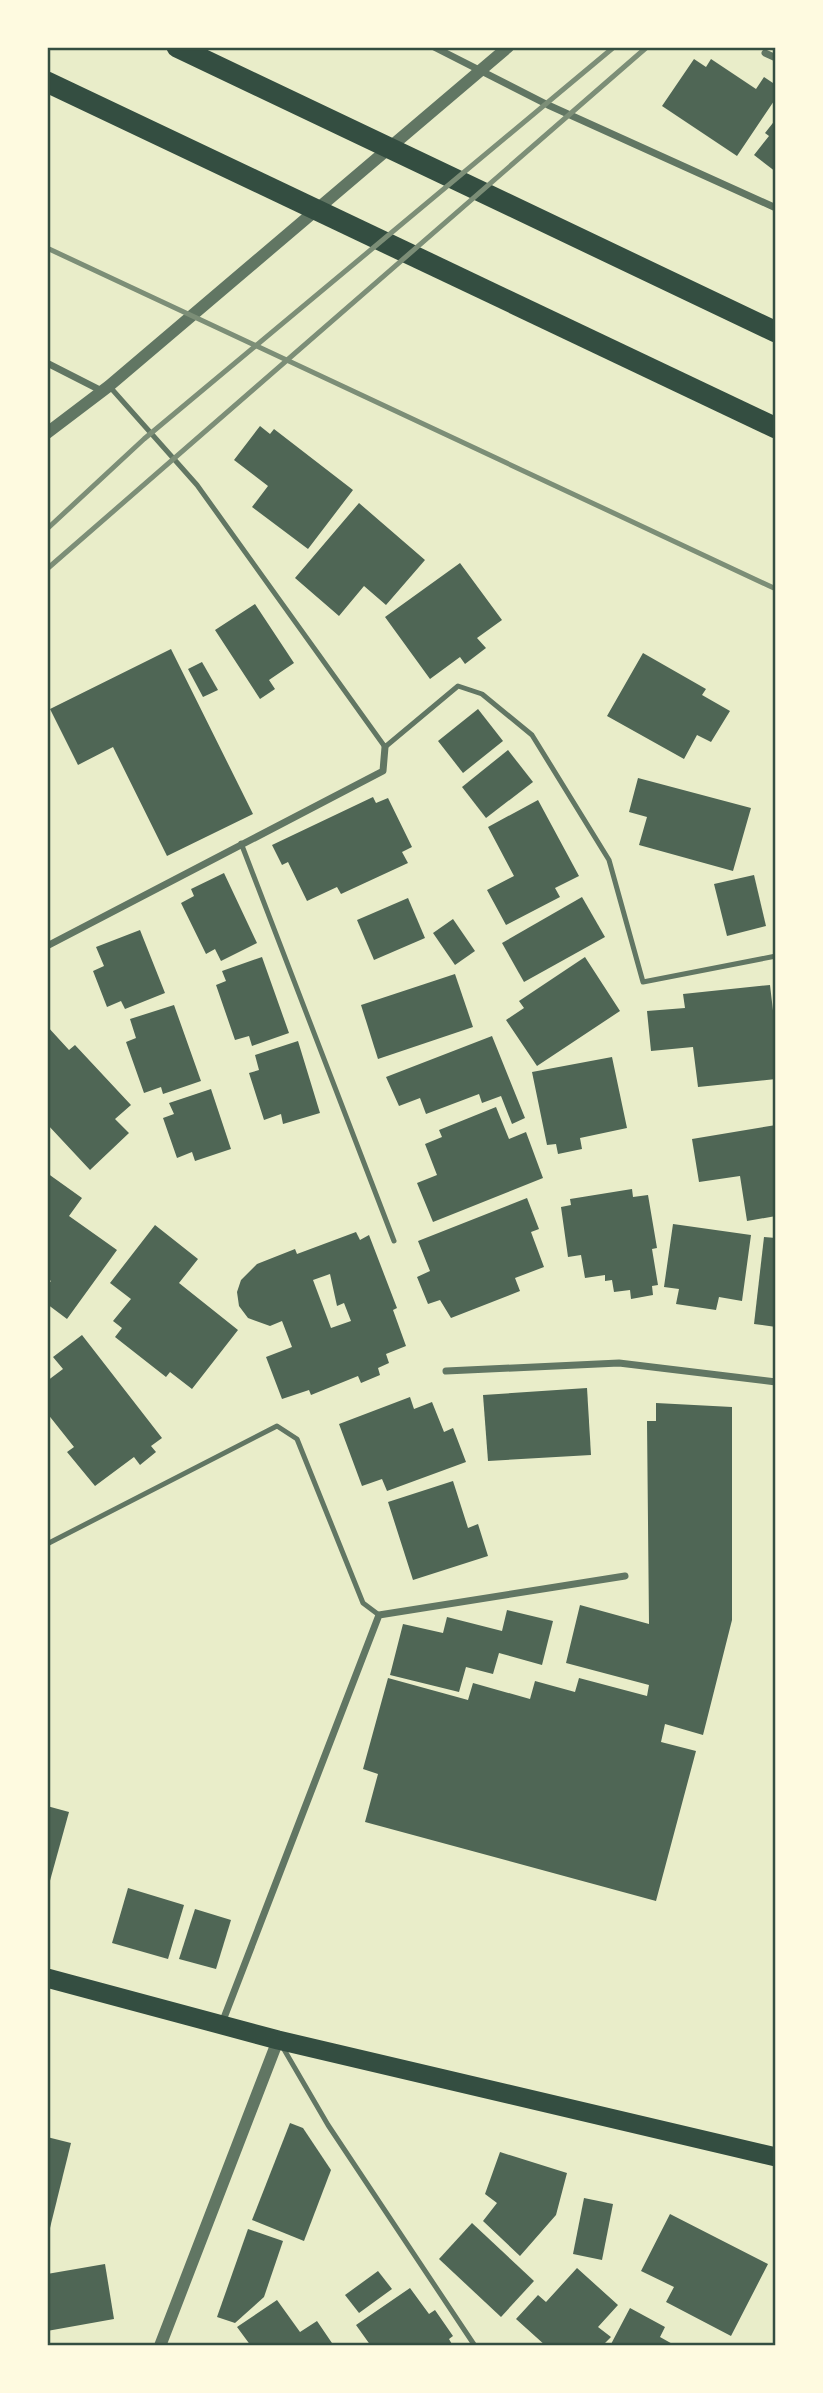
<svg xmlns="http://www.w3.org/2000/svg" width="823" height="2393" viewBox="0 0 823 2393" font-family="Inter,sans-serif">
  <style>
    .building { fill: #4f6655; fill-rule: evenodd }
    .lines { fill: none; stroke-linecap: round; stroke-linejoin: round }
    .service { stroke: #617663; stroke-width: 5 }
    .minor { stroke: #617663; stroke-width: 7 }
    .tertiary { stroke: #617663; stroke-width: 12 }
    .trunk { stroke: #344e41; stroke-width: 19 }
    .motorway { stroke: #344e41; stroke-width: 21 }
    .rail { stroke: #7c8e77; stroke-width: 5 }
    .neatline { fill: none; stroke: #344e41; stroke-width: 2.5 }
  </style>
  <rect width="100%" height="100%" fill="#e9edc9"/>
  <g class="building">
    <polygon points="694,59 706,67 711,59 756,89 764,77 776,85 776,98 737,156 662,106"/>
    <polygon points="776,119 776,172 754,155 769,136 765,133"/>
    <polygon points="260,426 270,434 274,429 353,490 308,549 252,507 268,486 234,460"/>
    <polygon points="359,503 425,560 386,605 364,586 339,616 295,578"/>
    <polygon points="460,563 502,620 477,638 486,648 465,664 460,657 430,679 385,617"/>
    <polygon points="255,604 294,663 269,680 275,689 260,699 215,630"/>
    <polygon points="171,649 253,814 167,856 113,747 78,765 50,709"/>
    <polygon points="643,653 706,689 702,695 730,711 711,742 697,735 684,759 607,716"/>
    <polygon points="202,662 218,690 203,697 188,669"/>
    <polygon points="478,709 503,741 463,773 438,741"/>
    <polygon points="508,750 533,782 486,818 462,787"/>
    <polygon points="638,778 751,808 733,871 639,845 647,817 629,812"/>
    <polygon points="373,797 376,803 388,798 412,847 402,852 408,863 341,894 337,887 307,901 288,862 282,865 272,845"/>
    <polygon points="538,800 579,876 555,888 560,897 506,925 487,890 514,876 488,827"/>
    <polygon points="224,873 257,943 221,961 215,949 206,954 181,903 194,896 191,889"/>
    <polygon points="754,875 766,926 727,936 714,884"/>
    <polygon points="582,897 605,937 524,982 502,943"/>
    <polygon points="408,898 425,938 374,960 357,920"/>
    <polygon points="453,919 475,951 455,965 433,933"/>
    <polygon points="140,930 165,993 125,1009 121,1001 107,1007 93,971 104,966 96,947"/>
    <polygon points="262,957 289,1033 252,1046 249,1036 235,1040 216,985 226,981 222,971"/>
    <polygon points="585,957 620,1011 537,1066 506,1020 524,1008 519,1001"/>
    <polygon points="455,974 473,1027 378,1059 361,1005"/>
    <polygon points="770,985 776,1036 776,1079 698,1087 693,1047 651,1051 647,1011 685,1008 683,994"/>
    <polygon points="174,1005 201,1081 163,1094 161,1087 144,1093 126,1042 136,1038 130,1019"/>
    <polygon points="47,1026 69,1050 75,1045 131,1105 115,1119 129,1133 90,1170 47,1124"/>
    <polygon points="492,1036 525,1118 512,1124 501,1096 482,1103 479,1094 426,1114 420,1098 399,1106 386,1077"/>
    <polygon points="298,1041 320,1113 283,1124 281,1114 264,1120 249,1073 259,1070 255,1055"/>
    <polygon points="612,1057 627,1128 580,1138 582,1149 558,1154 556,1144 547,1145 532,1072"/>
    <polygon points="211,1089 231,1149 195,1161 192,1152 177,1158 163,1118 174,1114 169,1103"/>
    <polygon points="496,1107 509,1139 526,1132 543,1178 433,1222 417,1183 437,1175 425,1144 442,1137 439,1130"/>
    <polygon points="776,1125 776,1216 747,1221 740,1176 699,1182 692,1139"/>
    <polygon points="47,1173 82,1198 69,1216 117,1250 67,1319 47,1304 47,1286 51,1281 47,1278"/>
    <polygon points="632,1189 633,1197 648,1195 657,1248 652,1249 658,1285 652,1286 653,1295 631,1299 630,1290 614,1292 612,1280 605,1281 605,1275 585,1278 581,1255 568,1257 561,1207 571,1205 570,1199"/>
    <polygon points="527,1198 539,1229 531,1232 544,1267 515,1278 520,1291 451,1318 440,1300 428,1304 417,1277 430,1271 418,1241"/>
    <polygon points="673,1224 751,1235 742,1301 719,1297 716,1310 676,1304 679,1289 664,1287"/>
    <polygon points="155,1225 198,1259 179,1283 238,1330 192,1389 170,1372 166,1377 115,1337 122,1328 113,1321 131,1299 110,1283"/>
    <path d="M356 1232 360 1240 369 1235 397 1308 393 1310 406 1346 386 1354 389 1363 378 1368 380 1375 361 1383 358 1376 311 1395 309 1390 282 1399 266 1357 292 1347 282 1321 270 1326 248 1318 239 1306 237 1292 241 1280 257 1264 295 1249 297 1254ZM330 1274 337 1306 344 1303 351 1321 331 1328 313 1280Z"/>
    <polygon points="764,1237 776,1238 776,1327 754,1324"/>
    <polygon points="82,1335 162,1438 151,1446 156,1452 140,1465 134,1457 95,1486 67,1452 74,1447 47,1413 47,1381 63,1369 53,1357"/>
    <polygon points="587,1388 591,1455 488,1461 483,1395"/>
    <polygon points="410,1397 414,1409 432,1402 444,1432 453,1428 466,1462 387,1491 382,1479 362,1486 339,1424"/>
    <polygon points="656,1403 732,1407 732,1620 703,1735 665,1724 661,1742 696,1751 656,1901 365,1822 378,1774 363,1769 388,1678 468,1700 473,1683 530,1699 535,1681 575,1692 579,1678 647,1696 649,1685 566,1663 580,1605 649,1624 647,1421 656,1421"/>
    <polygon points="453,1481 468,1528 478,1524 488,1556 413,1580 388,1502"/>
    <polygon points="507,1610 553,1621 542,1665 499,1653 493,1674 466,1667 459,1692 390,1675 403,1624 443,1633 447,1617 502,1631"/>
    <polygon points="47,1806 69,1812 48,1888 47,1888"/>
    <polygon points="128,1888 184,1905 168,1959 112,1943"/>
    <polygon points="195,1909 231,1920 216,1969 179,1959"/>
    <polygon points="290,2123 303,2128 331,2170 304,2241 252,2220"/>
    <polygon points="47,2137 71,2143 48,2236 47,2236"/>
    <polygon points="500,2152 567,2173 556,2215 520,2256 483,2221 497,2203 485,2194"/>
    <polygon points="584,2198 613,2204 602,2260 573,2254"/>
    <polygon points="670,2214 768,2264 731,2336 666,2302 674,2287 641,2271"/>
    <polygon points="472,2223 534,2281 501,2317 439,2259"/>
    <polygon points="248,2229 283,2241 264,2297 235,2323 217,2317"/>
    <polygon points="105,2264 114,2319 47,2331 47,2274"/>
    <polygon points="577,2268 618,2305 598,2327 611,2337 602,2346 546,2346 516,2319 538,2295 546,2302"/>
    <polygon points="378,2271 392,2289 359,2313 345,2295"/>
    <polygon points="410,2288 429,2314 435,2310 453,2336 449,2339 453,2346 371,2346 356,2325"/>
    <polygon points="277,2300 300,2332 317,2321 334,2346 251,2346 237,2327"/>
    <polygon points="630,2308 665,2327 660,2337 676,2346 610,2346"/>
  </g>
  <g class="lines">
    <g class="service">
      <polyline points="110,387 197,485 385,747 458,686 482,694 532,735 609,860 643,982 776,956"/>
      <polyline points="241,843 394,1241"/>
      <polyline points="47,1544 277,1426 297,1439 363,1603 379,1615"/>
      <polyline points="282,2046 328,2125 475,2346"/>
    </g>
    <g class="minor">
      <polyline points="434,47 548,105 776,208"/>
      <polyline points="765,53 776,58"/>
      <polyline points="47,363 102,391"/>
      <polyline points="47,946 383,771 385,747"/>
      <polyline points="446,1371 619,1363 776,1382"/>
      <polyline points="222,2023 379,1615 625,1576"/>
    </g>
    <g class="tertiary">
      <polyline points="47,433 109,386 508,47"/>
      <polyline points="160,2346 278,2040"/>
    </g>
    <polyline class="trunk" points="47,1978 278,2040 776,2157"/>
    <g class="motorway">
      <polyline points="177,47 776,332"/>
      <polyline points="47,82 776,428"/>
    </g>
    <g class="rail">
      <polyline points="47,248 776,589"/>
      <polyline points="47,529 144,439 614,47"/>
      <polyline points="47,569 647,47"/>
    </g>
  </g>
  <rect width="823" height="2393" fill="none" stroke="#fefae0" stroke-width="98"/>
  <rect x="49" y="49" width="725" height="2295" class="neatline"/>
</svg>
